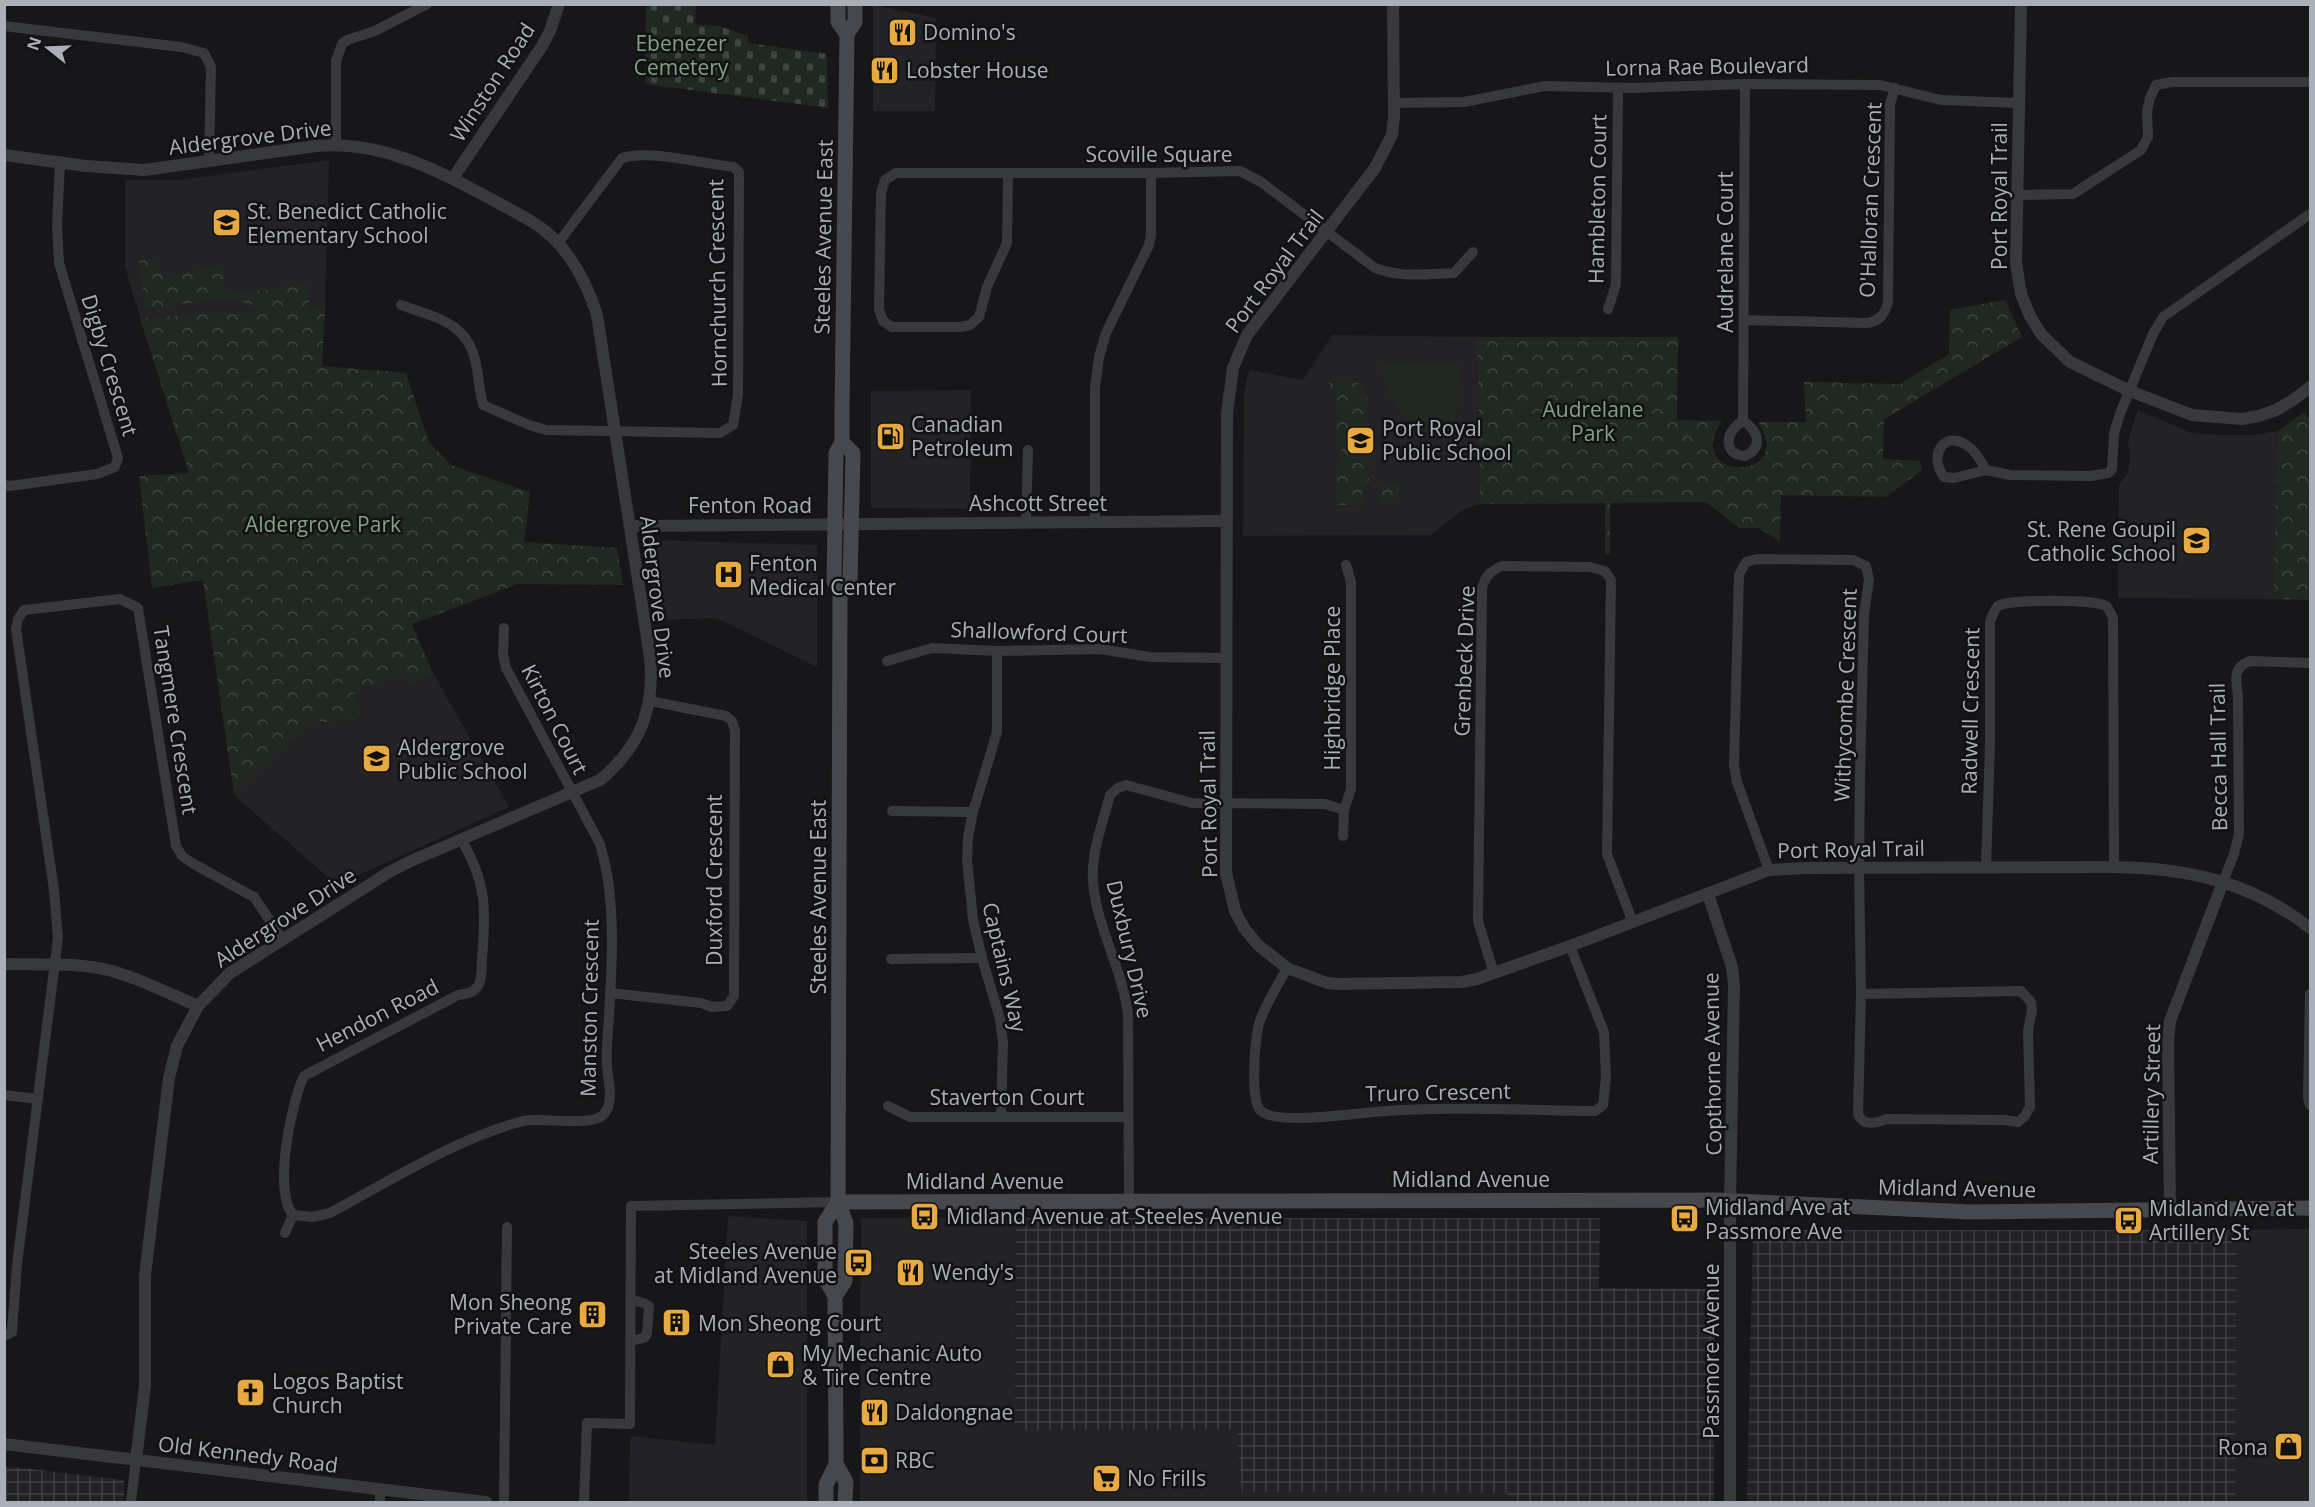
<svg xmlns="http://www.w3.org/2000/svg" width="2315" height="1507" viewBox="0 0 2315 1507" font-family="'Open Sans',sans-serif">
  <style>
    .built { fill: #232326 }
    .industrial { fill: url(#industrial-grid) }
    .green { fill: #212822 }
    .cemetery { fill: url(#cemetery-stones) }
    .park { fill: url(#park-crowns) }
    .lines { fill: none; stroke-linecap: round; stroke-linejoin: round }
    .minor { stroke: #38393d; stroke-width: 10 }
    .tertiary { stroke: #38393d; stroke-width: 12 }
    .secondary { stroke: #46484d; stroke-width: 15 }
    .labels { text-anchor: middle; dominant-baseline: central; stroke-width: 5; stroke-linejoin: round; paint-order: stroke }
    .poi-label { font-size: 21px; fill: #aaafb8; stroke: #121214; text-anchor: start }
    .park-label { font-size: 21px; fill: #82a283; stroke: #121214 }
    .street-label { font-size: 21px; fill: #aaafb8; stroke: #121214 }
  </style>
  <defs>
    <pattern id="industrial-grid" width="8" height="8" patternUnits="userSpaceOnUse" patternTransform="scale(1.5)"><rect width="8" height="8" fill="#232326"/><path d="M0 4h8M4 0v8" fill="none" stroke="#404043"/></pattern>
    <pattern id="cemetery-stones" width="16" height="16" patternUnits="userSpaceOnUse" patternTransform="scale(1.5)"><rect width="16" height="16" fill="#212822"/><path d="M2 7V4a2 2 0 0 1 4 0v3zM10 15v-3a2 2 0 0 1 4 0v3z" fill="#3f4540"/></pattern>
    <pattern id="park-crowns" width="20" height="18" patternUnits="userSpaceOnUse" patternTransform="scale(1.5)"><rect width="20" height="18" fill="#212822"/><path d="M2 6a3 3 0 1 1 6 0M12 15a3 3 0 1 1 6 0" fill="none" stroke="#3f4540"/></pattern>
  </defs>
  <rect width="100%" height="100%" fill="#171719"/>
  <g class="built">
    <polygon points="873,5 936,18 935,111 873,111"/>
    <polygon points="329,160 325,308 140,318 125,266 125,180 178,180"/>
    <polygon points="1332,335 1477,337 1480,504 1461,511 1431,535 1243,536 1244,394 1249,370 1303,380"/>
    <polygon points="971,390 970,509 871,508 871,391"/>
    <polygon points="2138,410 2191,433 2224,435 2252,435 2278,431 2273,599 2118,598 2119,485 2127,475 2130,461 2128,440"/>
    <polygon points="649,540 817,545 817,667 716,618 657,620"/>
    <polygon points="403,672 410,685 433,673 509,807 337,885 234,795 315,720 331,723 364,718 351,694"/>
    <polygon points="728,1216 807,1221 807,1502 629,1502 630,1436 715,1445"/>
    <polygon points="861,1218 1016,1218 1015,1430 1237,1429 1242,1492 1508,1493 1508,1502 860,1502"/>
    <polygon points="2310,1229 2310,1502 2235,1502 2237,1230"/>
  </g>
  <g class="industrial">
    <polygon points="1016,1218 1600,1218 1599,1288 1715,1289 1714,1502 1508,1502 1507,1493 1242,1492 1237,1429 1015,1430"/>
    <polygon points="1753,1230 2237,1230 2235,1502 1747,1502"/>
    <polygon points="5,1466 124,1480 124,1502 5,1502"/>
  </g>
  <path class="green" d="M1380 362 1459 363 1456 434C1448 433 1436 435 1428 432 1396 422 1388 391 1380 362Z"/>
  <polygon class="cemetery" points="646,5 696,5 695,24 719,26 748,36 748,43 827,54 828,108 645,84"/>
  <g class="park">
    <polygon points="157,259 162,276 222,266 226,295 309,284 309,307 305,309 325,308 322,366 406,373 429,442 451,465 530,492 524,542 617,548 623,585 518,584 412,624 433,673 410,685 403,672 352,694 364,718 331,723 315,720 234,795 203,580 152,588 139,476 189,473 140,318 262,311 251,304 228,300 227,298 146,309 139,261"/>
    <path d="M2005 300 2022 337 1884 419 1883 459 1920 461 1922 470 1886 497 1781 495 1780 541 1758 528H1739L1706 502 1610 503V555L1605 554V503L1480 504 1477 337H1678L1677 420 1722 421C1680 482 1798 483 1758 422H1806L1804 382 1900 384 1949 354 1950 310Z"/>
    <polygon points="1329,383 1359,383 1368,396 1369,480 1362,493 1362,505 1336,505 1336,468 1341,460 1342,447 1336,441 1336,389 1330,390"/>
    <polygon points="2304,412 2310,420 2310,600 2273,599 2278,431"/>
    <polygon points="1399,483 1399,504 1381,504 1381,484"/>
  </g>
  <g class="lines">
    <g class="minor">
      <polyline points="4,26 181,47 204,53 211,67 209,161"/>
      <polyline points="1395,103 1464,102 1545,86 1632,88 1745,84 1880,85 1941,100 2019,103"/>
      <polyline points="336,144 336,61 342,44 347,40 375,31 427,4"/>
      <path d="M1008 174 1007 243 987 287 979 317 970 325 960 327H892L883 321 879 309 881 193 885 180 896 173H1151L1240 171 1261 182 1375 268C1402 278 1426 274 1454 273L1473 252"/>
      <polyline points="2017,195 2073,194 2141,150 2148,137 2147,111 2150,98 2156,85 2172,82 2310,82"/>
      <path d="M401 305C436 318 468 322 476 364 479 377 479 391 483 405L529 425 546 430 720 433 733 425 738 395 739 172 734 167C704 164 649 149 622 158L558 243"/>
      <polyline points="1608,309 1616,284 1618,88"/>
      <path d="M1744 320 1867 323C1880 321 1885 314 1888 302L1890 104 1895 88"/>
      <polyline points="1743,421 1745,84"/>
      <path d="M1743 421C1758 430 1764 447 1745 456 1721 454 1726 430 1743 421Z"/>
      <path d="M1986 470C1981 461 1975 450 1965 444 1944 431 1928 456 1944 477L1954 478 1986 470 2010 475 2091 476 2108 473 2112 469 2114 433 2121 411 2153 334 2163 317 2310 214"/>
      <polyline points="4,485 10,486 97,474 115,467 118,458 59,263 57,226 60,162"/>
      <polyline points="1095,522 1095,388 1099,357 1106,333 1149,245 1151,235 1151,173"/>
      <polyline points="1026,523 1028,450"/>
      <polyline points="997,651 997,732 973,812 968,837 967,859 973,920 982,958 1000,1019 1003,1042 1001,1116"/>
      <polyline points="887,661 932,648 997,651 1100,649 1150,657 1227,658"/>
      <polyline points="892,811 973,812"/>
      <polyline points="1343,836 1344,810"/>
      <path d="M1986 868 1990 742V622C1992 617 1994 610 1998 606 2007 599 2096 599 2106 606 2109 609 2111 614 2113 618L2114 867"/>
      <path d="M1769 870 1737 782 1734 766 1739 575 1746 562 1757 559 1853 560 1866 566 1869 580 1864 614 1860 776 1859 868 1861 994 1858 1114C1863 1126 1875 1124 1886 1119L2004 1120 2018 1122 2025 1116 2030 1107 2028 1031 2032 1010 2031 1002 2021 991 1861 994"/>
      <path d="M2223 882 2234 854 2239 834 2238 696C2236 680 2232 668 2250 661L2310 663"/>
      <polyline points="891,959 982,958"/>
      <path d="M1287 968C1278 985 1266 1003 1260 1021 1255 1036 1250 1098 1260 1110 1273 1124 1335 1116 1354 1114 1434 1105 1515 1110 1595 1111L1603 1105 1606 1077 1604 1032 1570 946"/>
      <path d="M1494 974 1478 921 1482 589C1485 576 1490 571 1502 566L1590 567 1605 571 1611 580 1607 854 1633 923"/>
      <polyline points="610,993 701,1003 712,1007 727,1006 734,996 735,730 732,721 726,716 650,701"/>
      <polyline points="2310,994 2308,1098 2310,1105"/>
      <polyline points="4,1095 38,1099"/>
      <polyline points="888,1106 910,1117 1128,1117"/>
      <path d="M1129 1201 1128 1015C1123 969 1096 927 1093 881 1091 853 1103 822 1110 795L1118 788 1126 785 1192 803 1325 804 1344 810 1351 789V582L1346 565"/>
      <path d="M293 1215 312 1217 330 1213C392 1180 455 1139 523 1121 541 1117 591 1127 603 1115 615 1104 608 1080 607 1066 606 1050 608 1033 609 1016 611 978 614 937 610 898 609 880 605 862 600 844L506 668 503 654 504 628"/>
      <path d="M293 1215C273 1191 291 1103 304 1076L458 995C465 994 474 993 478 986 483 978 481 968 482 959 486 910 487 883 461 839"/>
      <polyline points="285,1233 293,1215"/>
      <polyline points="4,1336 12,1332 17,1264 58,938 54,890 16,629 18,619 24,610 120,599 138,608 176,846 182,856 192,863 254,897 283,940"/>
      <polyline points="631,1341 644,1338 647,1334 649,1306 644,1303 631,1300"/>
      <polyline points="380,1490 380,1502"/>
      <polyline points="131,1502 136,1460"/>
      <polyline points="504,1502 507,1227"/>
      <polyline points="584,1502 587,1423 630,1424 631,1206 838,1202"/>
    </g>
    <g class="tertiary">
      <path d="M1393 4 1394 117 1392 135 1375 168 1247 335 1233 368 1227 413 1226 873 1235 911 1244 928 1258 945 1287 968 1327 983 1339 984 1462 982 1477 979 1570 946 1769 870 1807 868 2114 867C2188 868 2251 882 2310 928"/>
      <polyline points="2021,4 2016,263 2021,294 2030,316 2041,334 2070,362 2130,391 2192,415 2242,419 2259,416 2276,410 2293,400 2310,387"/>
      <path d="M4 155 86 166 144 170 316 146C381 140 437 170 493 200 516 213 540 223 558 243 576 263 589 290 597 315L650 657C655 709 640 747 600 780L411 861 391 871 230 973 198 1006 177 1046 169 1078 145 1275V1386L136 1460"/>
      <polyline points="453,178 542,46 550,31 559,4"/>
      <polyline points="630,526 1226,521"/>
      <polyline points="1708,894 1732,967 1734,985 1730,1201 1730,1502"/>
      <path d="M4 964C39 965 78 962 112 971 141 979 170 994 198 1006"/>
      <polyline points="2170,1208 2168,1044 2170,1021 2223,882"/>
      <polyline points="4,1444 486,1502"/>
    </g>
    <g class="secondary">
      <polyline points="838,4 838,22 847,34"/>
      <polyline points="840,592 850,582 853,453 842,442"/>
      <polyline points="838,1202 1716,1200 1970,1212 2310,1208"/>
      <polyline points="835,1296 845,1281 846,1223 838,1202 840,592 834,581 836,453 842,442 842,409 847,34 855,22 855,4"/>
      <polyline points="836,1464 846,1482 845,1502"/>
      <polyline points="826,1502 826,1485 836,1464 836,1445 835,1296 825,1278 825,1222 838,1202"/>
    </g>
  </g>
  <defs>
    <symbol id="restaurant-square" viewBox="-11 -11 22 22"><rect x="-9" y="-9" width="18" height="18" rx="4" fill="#e8a940" stroke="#121214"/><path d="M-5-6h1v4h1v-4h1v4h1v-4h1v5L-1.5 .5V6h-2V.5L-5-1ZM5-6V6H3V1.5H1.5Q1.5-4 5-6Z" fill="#111"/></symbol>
    <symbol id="school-square" viewBox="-11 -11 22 22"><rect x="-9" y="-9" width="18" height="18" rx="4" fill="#e8a940" stroke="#121214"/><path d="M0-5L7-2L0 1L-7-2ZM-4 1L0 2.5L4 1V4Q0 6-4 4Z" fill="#111"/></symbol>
    <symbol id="fuel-square" viewBox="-11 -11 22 22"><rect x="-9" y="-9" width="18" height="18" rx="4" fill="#e8a940" stroke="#121214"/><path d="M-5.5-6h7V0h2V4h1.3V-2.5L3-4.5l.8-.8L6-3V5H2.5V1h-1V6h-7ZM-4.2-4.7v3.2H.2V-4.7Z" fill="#111"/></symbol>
    <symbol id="hospital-square" viewBox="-11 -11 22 22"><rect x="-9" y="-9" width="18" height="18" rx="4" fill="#e8a940" stroke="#121214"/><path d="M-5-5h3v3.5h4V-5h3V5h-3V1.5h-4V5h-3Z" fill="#111"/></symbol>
    <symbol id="bus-square" viewBox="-11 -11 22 22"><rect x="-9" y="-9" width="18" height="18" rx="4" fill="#e8a940" stroke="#121214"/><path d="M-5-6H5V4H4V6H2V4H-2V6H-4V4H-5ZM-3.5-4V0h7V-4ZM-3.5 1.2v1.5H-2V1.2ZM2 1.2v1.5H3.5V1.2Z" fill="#111"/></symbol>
    <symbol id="building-square" viewBox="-11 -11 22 22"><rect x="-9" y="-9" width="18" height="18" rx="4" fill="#e8a940" stroke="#121214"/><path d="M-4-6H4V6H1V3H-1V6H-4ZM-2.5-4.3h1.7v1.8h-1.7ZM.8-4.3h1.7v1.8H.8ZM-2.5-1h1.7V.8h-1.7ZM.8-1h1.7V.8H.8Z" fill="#111"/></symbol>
    <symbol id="shop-square" viewBox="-11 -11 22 22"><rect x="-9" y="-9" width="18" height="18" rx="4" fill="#e8a940" stroke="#121214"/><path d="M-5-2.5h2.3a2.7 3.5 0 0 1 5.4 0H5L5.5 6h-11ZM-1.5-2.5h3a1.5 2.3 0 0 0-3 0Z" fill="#111"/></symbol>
    <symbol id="church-square" viewBox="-11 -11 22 22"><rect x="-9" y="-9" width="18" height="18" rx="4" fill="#e8a940" stroke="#121214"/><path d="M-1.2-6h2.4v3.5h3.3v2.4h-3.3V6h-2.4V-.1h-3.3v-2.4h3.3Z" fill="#111"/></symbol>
    <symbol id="bank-square" viewBox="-11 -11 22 22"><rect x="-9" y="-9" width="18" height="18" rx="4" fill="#e8a940" stroke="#121214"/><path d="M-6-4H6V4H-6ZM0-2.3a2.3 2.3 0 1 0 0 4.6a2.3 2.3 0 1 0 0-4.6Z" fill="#111"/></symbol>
    <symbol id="supermarket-square" viewBox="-11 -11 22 22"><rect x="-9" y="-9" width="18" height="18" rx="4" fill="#e8a940" stroke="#121214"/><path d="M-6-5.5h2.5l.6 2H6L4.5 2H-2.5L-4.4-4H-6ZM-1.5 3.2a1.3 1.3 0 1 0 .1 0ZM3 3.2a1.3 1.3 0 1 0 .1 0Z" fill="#111"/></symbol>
  </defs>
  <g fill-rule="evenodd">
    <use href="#restaurant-square" x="886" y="16" width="33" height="33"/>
    <use href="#restaurant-square" x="868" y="54" width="33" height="33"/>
    <use href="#school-square" x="210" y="206" width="33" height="33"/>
    <use href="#fuel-square" x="874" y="420" width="33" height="33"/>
    <use href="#school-square" x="1344" y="424" width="33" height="33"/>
    <use href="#school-square" x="2180" y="524" width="33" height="33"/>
    <use href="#hospital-square" x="712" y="558" width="33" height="33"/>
    <use href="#school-square" x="360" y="742" width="33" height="33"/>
    <use href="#bus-square" x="908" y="1200" width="33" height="33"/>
    <use href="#bus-square" x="1668" y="1202" width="33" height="33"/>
    <use href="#bus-square" x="2112" y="1204" width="33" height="33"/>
    <use href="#bus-square" x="842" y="1246" width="33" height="33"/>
    <use href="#restaurant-square" x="894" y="1256" width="33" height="33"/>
    <use href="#building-square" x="576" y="1298" width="33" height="33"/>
    <use href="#building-square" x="660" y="1306" width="33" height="33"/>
    <use href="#shop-square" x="764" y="1348" width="33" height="33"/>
    <use href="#church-square" x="234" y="1376" width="33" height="33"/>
    <use href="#restaurant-square" x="858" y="1396" width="33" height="33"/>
    <use href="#shop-square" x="2272" y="1430" width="33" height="33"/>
    <use href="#bank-square" x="858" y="1444" width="33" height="33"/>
    <use href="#supermarket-square" x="1090" y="1462" width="33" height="33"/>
  </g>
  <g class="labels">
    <g class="poi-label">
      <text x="923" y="32">Domino's</text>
      <text x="906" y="70">Lobster House</text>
      <text x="247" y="211">St. Benedict Catholic<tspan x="247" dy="24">Elementary School</tspan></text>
      <text x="911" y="424">Canadian<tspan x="911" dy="24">Petroleum</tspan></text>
      <text x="1382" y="428">Port Royal<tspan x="1382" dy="24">Public School</tspan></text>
      <text x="2176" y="529" text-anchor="end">St. Rene Goupil<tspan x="2176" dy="24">Catholic School</tspan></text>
      <text x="749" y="563">Fenton<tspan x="749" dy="24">Medical Center</tspan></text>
      <text x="398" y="747">Aldergrove<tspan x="398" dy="24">Public School</tspan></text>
      <text x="1705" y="1207">Midland Ave at<tspan x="1705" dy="24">Passmore Ave</tspan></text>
      <text x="2149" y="1208">Midland Ave at<tspan x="2149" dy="24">Artillery St</tspan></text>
      <text x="946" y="1216">Midland Avenue at Steeles Avenue</text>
      <text x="837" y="1251" text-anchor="end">Steeles Avenue<tspan x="837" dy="24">at Midland Avenue</tspan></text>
      <text x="932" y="1272">Wendy's</text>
      <text x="572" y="1302" text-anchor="end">Mon Sheong<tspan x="572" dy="24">Private Care</tspan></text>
      <text x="698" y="1323">Mon Sheong Court</text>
      <text x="802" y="1353">My Mechanic Auto<tspan x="802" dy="24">&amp; Tire Centre</tspan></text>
      <text x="272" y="1381">Logos Baptist<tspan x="272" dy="24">Church</tspan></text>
      <text x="895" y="1412">Daldongnae</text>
      <text x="2268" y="1447" text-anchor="end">Rona</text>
      <text x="895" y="1460">RBC</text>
      <text x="1127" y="1478">No Frills</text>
    </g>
    <g class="park-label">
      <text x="681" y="43">Ebenezer<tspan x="681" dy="24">Cemetery</tspan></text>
      <text x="1593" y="409">Audrelane<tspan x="1593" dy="24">Park</tspan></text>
      <text x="323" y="524">Aldergrove Park</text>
    </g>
    <g class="street-label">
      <text transform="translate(1707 66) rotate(-1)">Lorna Rae Boulevard</text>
      <text transform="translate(492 82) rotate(-57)">Winston Road</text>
      <text transform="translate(250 137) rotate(-7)">Aldergrove Drive</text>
      <text x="1159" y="154">Scoville Square</text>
      <text transform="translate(1999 196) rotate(-90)">Port Royal Trail</text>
      <text transform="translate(1597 199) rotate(-89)">Hambleton Court</text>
      <text transform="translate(1870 200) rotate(-88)">O'Halloran Crescent</text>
      <text transform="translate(823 237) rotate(-89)">Steeles Avenue East</text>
      <text transform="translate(1725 252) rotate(-90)">Audrelane Court</text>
      <text transform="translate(1274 271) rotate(-53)">Port Royal Trail</text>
      <text transform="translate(717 283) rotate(-91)">Hornchurch Crescent</text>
      <text transform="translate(110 365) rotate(73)">Digby Crescent</text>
      <text x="1038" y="503">Ashcott Street</text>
      <text x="750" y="505">Fenton Road</text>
      <text transform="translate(658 597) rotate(83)">Aldergrove Drive</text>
      <text transform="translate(1039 632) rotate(2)">Shallowford Court</text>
      <text transform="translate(1464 661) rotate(-88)">Grenbeck Drive</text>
      <text transform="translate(1332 688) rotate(-90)">Highbridge Place</text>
      <text transform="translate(1845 695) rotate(-88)">Withycombe Crescent</text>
      <text transform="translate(1970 711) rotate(-89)">Radwell Crescent</text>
      <text transform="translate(555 719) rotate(63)">Kirton Court</text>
      <text transform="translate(176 720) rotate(81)">Tangmere Crescent</text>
      <text transform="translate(2218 757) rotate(-91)">Becca Hall Trail</text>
      <text transform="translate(1208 804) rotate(-91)">Port Royal Trail</text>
      <text transform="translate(1851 849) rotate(-1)">Port Royal Trail</text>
      <text transform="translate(714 880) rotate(-90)">Duxford Crescent</text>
      <text transform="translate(818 897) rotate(-90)">Steeles Avenue East</text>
      <text transform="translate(285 917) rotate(-33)">Aldergrove Drive</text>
      <text transform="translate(1130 949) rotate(77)">Duxbury Drive</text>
      <text transform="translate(1005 967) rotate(77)">Captains Way</text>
      <text transform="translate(589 1008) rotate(-89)">Manston Crescent</text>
      <text transform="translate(377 1015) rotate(-27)">Hendon Road</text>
      <text transform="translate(1712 1064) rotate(-91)">Copthorne Avenue</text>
      <text transform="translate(1438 1092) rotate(-1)">Truro Crescent</text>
      <text transform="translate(2151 1094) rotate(-89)">Artillery Street</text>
      <text x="1007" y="1097">Staverton Court</text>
      <text x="1471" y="1179">Midland Avenue</text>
      <text x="985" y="1181">Midland Avenue</text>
      <text transform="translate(1957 1188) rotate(1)">Midland Avenue</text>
      <text transform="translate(1711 1351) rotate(-90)">Passmore Avenue</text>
      <text transform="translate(248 1454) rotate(7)">Old Kennedy Road</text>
    </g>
  </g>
  <rect width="2315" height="1507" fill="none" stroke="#aaafb8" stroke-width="12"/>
  <g transform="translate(48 48) rotate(288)" stroke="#121214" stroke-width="4.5" paint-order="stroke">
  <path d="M0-4.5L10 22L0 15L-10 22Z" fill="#aaafb8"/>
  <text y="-9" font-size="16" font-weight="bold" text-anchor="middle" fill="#aaafb8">N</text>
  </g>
</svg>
